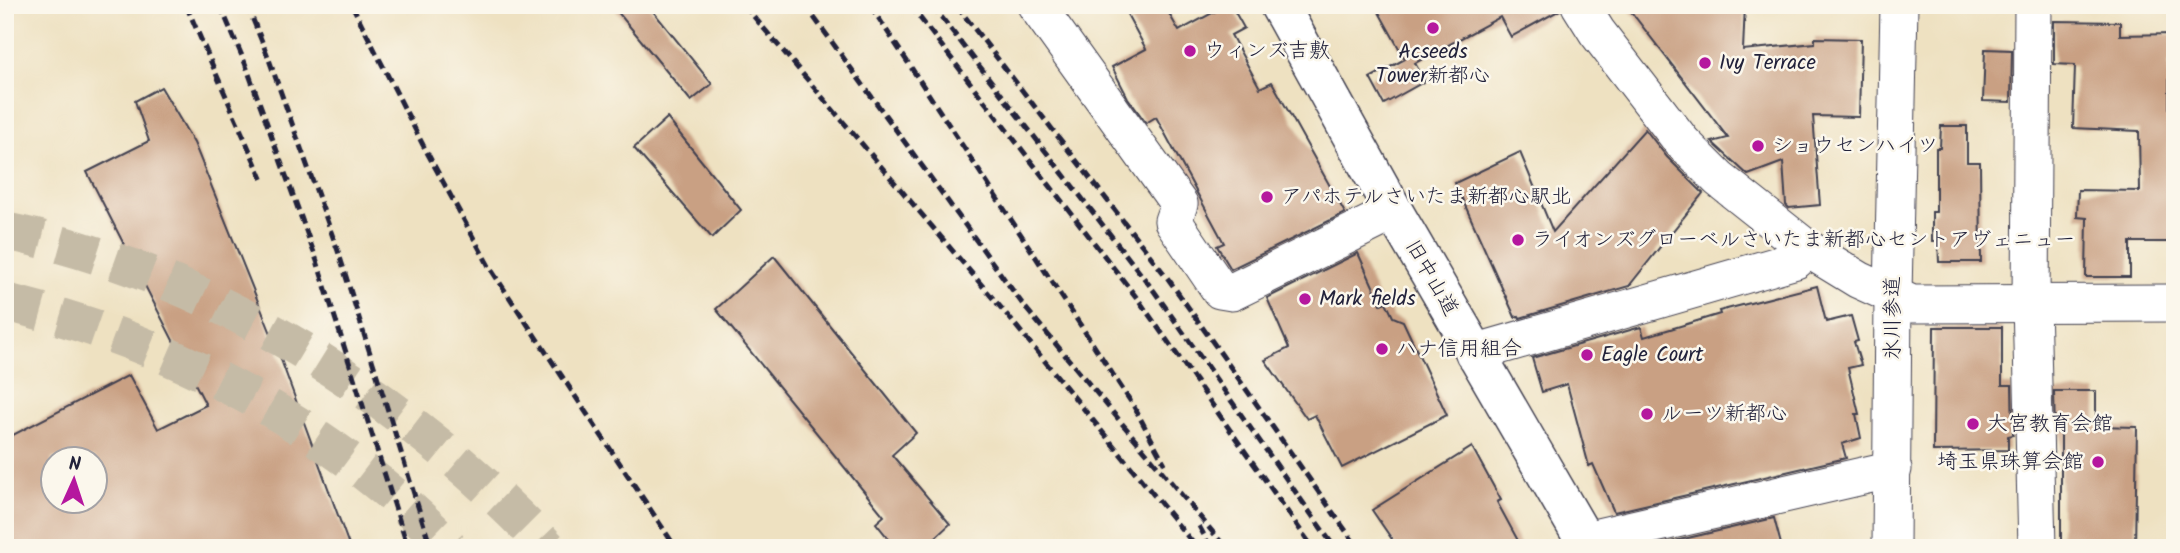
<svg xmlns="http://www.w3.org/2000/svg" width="2180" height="553" viewBox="0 0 2180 553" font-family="Kalam,'Klee One',sans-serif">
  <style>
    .building { fill: #c9a083; fill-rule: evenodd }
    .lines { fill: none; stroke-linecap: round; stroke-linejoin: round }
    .highway-tunnel { stroke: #c5bba6; stroke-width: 38; stroke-dasharray: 38 19; stroke-linecap: butt }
    .minor-casing { stroke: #413f4f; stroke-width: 39 }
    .major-casing { stroke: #413f4f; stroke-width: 41 }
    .minor { stroke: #fff; stroke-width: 37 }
    .major { stroke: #fff; stroke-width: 38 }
    .rail { stroke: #22223b; stroke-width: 5; stroke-dasharray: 10 5; stroke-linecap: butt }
    .poi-dot { fill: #b5179e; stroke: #fbf7ec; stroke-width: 2.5 }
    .labels { text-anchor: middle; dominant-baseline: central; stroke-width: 5; stroke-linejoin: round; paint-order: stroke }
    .poi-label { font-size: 21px; fill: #22223b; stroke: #fbf7ec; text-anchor: start }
    .street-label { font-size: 21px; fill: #22223b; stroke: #fbf7ec }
  </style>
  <rect width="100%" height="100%" fill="#fbf7ec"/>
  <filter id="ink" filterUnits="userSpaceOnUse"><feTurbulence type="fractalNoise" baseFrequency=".0143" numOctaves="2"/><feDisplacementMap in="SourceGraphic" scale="14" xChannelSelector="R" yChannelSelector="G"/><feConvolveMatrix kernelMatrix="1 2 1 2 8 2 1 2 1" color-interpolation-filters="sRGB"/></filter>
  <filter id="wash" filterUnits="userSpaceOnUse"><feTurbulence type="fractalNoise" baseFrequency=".00686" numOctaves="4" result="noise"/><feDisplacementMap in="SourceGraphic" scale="28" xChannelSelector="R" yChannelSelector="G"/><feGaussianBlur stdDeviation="1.57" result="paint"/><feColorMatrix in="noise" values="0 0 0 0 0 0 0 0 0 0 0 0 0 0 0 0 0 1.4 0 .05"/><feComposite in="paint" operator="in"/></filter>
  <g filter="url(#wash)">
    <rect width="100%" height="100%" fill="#eee1c1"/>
    <g id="blocks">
      <g class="building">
        <polygon points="612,5 648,5 712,84 691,101"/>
        <polygon points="1122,5 1164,5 1179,31 1227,5 1231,5 1244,28 1231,35 1260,88 1272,82 1345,213 1231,269 1217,246 1224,243 1156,117 1146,123 1128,98 1112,67 1146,49"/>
        <polygon points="1375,5 1559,5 1560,10 1511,37 1500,17 1415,63 1425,81 1384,104 1370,78 1405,59"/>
        <polygon points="1626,5 1745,5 1743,50 1815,43 1815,38 1861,39 1859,117 1813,116 1820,205 1789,208 1786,205 1783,162 1748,175 1712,142 1728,138"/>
        <polygon points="2054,21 2120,22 2120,35 2175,34 2175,63 2169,62 2169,155 2175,155 2175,242 2130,242 2130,277 2086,277 2087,218 2077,217 2078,190 2140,191 2139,131 2073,128 2075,65 2054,64"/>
        <polygon points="1985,49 2012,50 2011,102 1983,101"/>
        <path d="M161 87 194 143 276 346 350 548H5V439L129 375 158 429 206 405 87 172 149 141 135 101ZM52 458H94V500H52Z"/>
        <polygon points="667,118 741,210 712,238 634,148"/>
        <polygon points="1941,126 1967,126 1967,162 1980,162 1981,262 1939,262 1938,241 1932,241 1932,212 1936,212 1936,148 1940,148"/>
        <polygon points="1645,129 1667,157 1703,193 1629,286 1520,318 1519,316 1515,317 1455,183 1520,152 1553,232"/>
        <polygon points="1358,253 1381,304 1386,302 1393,317 1403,321 1447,415 1342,468 1315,415 1307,419 1265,360 1289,348 1267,298"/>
        <polygon points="774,256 916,433 892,455 950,524 924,548 896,548 876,523 884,516 716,309"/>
        <polygon points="1817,286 1826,322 1851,316 1858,341 1854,342 1861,365 1848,368 1859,414 1856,414 1861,438 1842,444 1846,458 1614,512 1593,464 1589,466 1567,384 1542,392 1532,358 1641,327 1644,337 1720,314 1719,311"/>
        <polygon points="1934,327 2002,327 2002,385 2012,385 2013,435 2008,436 2008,450 1933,451"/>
        <polygon points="2054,391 2096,391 2096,426 2137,427 2135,548 2061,548 2061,433 2055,433"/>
        <polygon points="1472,447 1501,500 1497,502 1522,548 1398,548 1372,510"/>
        <polygon points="1774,518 1782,548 1645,548"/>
      </g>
    </g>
  </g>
  <g filter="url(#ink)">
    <use href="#blocks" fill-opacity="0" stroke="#413f4f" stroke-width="2"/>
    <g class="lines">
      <g class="highway-tunnel">
        <path d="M5 231C210 273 406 397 548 548"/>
        <path d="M5 302C171 342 330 425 450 548"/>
      </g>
      <defs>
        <g id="minor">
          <polyline points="1036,5 1179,204 1173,221 1220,290 1232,292 1394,212"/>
          <polyline points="1580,5 1597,32 1682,142 1719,179 1805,247 1859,280 1912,304 2175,303"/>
          <polyline points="2033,5 2031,302 2037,548"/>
          <polyline points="1474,353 1796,260 1805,247"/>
          <polyline points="1585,540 1893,469"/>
          <polyline points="1891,548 1893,296 1899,5"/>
        </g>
        <polyline id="major" points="1279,5 1394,212 1589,548"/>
      </defs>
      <use href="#minor" class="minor-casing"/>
      <use href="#major" class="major-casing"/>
      <use href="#minor" class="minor"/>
      <use href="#major" class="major"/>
      <g class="rail">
        <polyline points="186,5 264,183"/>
        <polyline points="220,5 245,63 317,261 408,548"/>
        <polyline points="247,5 267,54 338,251 431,548"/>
        <polyline points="352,5 423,145 490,268 676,548"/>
        <polyline points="744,5 1008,316 1197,548"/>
        <polyline points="805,5 1024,306 1226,548"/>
        <polyline points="870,5 1133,405 1165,464"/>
        <polyline points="910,5 1140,302 1313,548"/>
        <polyline points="932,5 1154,291 1335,548"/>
        <polyline points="956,5 1169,280 1358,548"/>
        <polyline points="1199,526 1211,548"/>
      </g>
    </g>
  </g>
  <g class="poi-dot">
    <circle cx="1433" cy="28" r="7"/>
    <circle cx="1190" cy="51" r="7"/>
    <circle cx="1705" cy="63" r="7"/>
    <circle cx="1758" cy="146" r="7"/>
    <circle cx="1267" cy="197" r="7"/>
    <circle cx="1518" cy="240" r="7"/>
    <circle cx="1305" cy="299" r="7"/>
    <circle cx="1382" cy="349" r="7"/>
    <circle cx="1587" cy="355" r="7"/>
    <circle cx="1647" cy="414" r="7"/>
    <circle cx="1973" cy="424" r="7"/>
    <circle cx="2098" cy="462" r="7"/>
  </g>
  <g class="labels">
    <g class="poi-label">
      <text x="1204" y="51">ウィンズ吉敷</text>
      <text x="1433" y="52" text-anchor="middle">Acseeds<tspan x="1433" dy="24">Tower新都心</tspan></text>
      <text x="1719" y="63">Ivy Terrace</text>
      <text x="1772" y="146">ショウセンハイツ</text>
      <text x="1281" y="197">アパホテルさいたま新都心駅北</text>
      <text x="1532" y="240">ライオンズグローベルさいたま新都心セントアヴェニュー</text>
      <text x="1319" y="299">Mark fields</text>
      <text x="1396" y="349">ハナ信用組合</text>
      <text x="1601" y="355">Eagle Court</text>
      <text x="1661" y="414">ルーツ新都心</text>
      <text x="1987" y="424">大宮教育会館</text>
      <text x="2084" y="462" text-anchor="end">埼玉県珠算会館</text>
    </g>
    <g class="street-label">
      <text transform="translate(1431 278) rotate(60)">旧中山道</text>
      <text transform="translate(1893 318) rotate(-90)">氷川参道</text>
    </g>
  </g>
  <rect width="2180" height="553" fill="none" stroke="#fbf7ec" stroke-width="28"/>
  <g transform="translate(74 480) rotate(3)"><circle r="33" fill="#fbf7ec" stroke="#a4a2a5" stroke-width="2"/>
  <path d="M0-5L12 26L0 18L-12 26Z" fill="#b5179e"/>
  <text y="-10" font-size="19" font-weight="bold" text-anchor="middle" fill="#22223b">N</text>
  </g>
</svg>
